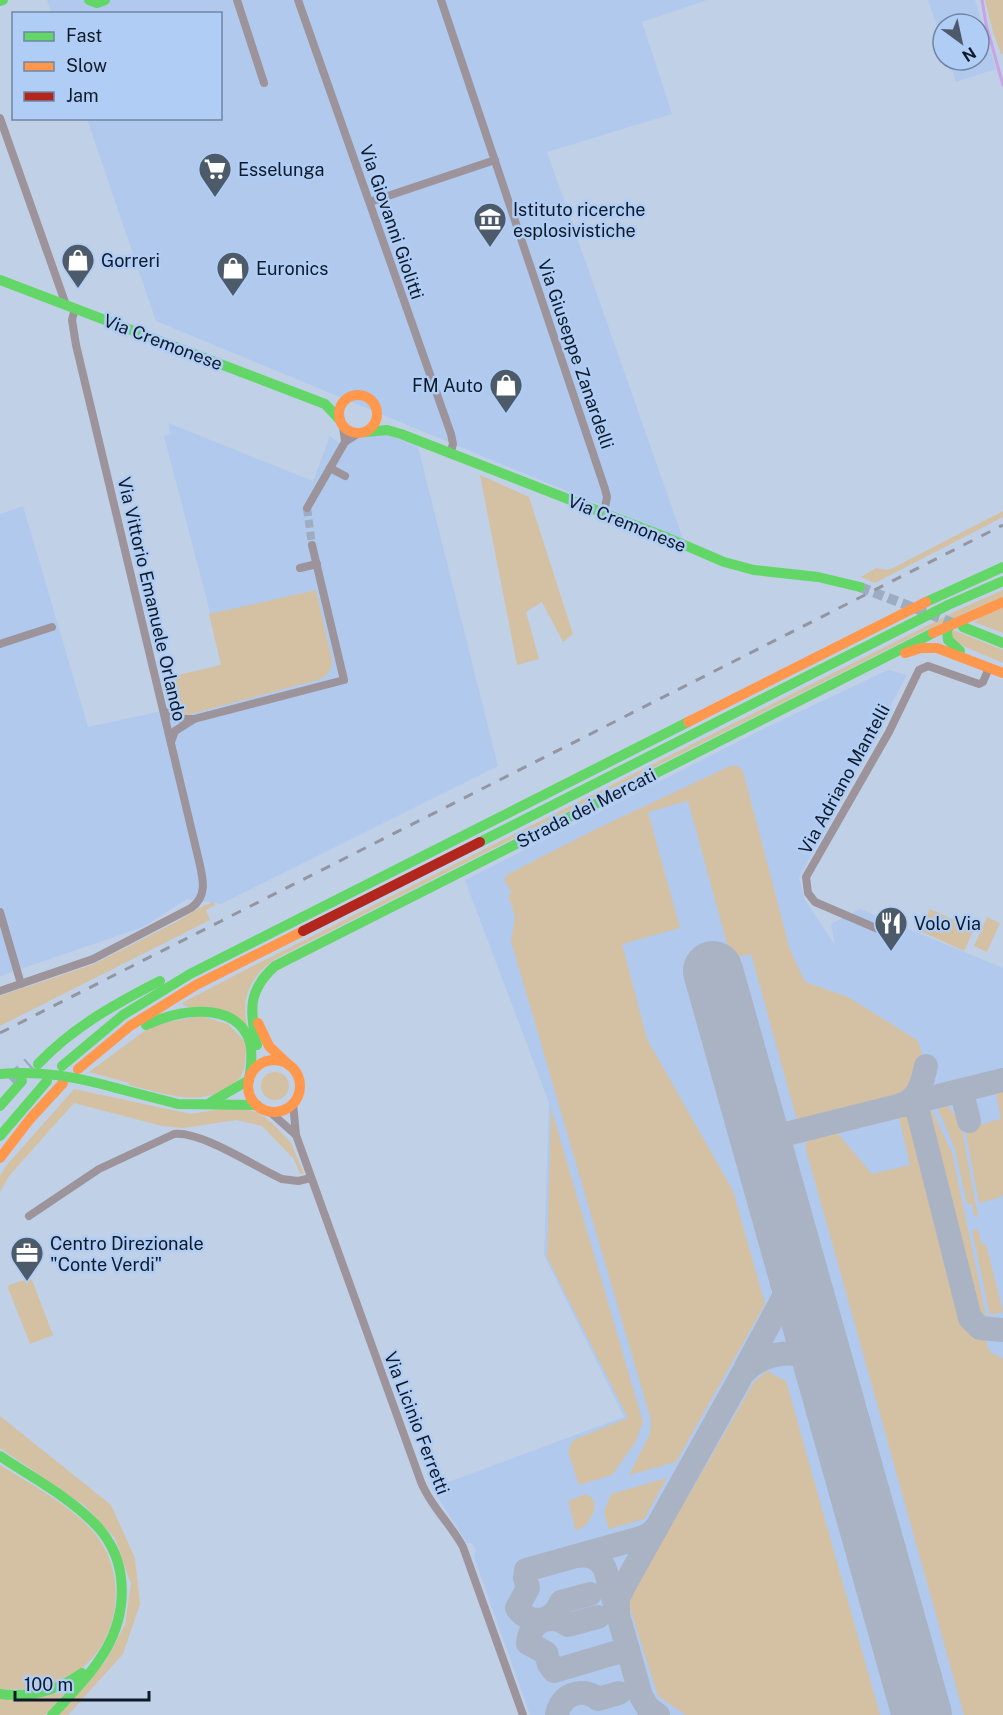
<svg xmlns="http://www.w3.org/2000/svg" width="1003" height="1715" viewBox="0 0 1003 1715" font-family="'Public Sans',sans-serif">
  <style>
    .built { fill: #b0c9ed }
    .green { fill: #d4c1a3 }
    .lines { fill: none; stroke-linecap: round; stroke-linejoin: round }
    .stream { stroke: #caa2e5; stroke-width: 3 }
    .taxiway { stroke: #aab3c4; stroke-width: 24 }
    .runway { stroke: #aab3c4; stroke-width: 60 }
    .street-tunnel { stroke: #9dacc0; stroke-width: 8; stroke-dasharray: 8 4; stroke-linecap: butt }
    .secondary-tunnel { stroke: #9dacc0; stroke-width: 10; stroke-dasharray: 10 5; stroke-linecap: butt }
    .highway-tunnel { stroke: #9dacc0; stroke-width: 15; stroke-dasharray: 15 8; stroke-linecap: butt }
    .street { stroke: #9c949a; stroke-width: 8 }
    .fast { stroke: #63d668; stroke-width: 10 }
    .slow { stroke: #ff974d; stroke-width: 10 }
    .jam { stroke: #b3261e; stroke-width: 10 }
    .rail { stroke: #9396a2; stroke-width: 3; stroke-dasharray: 10 10; stroke-linecap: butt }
    .fast-bridge { stroke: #63d668; stroke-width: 10 }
    .labels { text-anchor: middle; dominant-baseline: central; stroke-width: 5; stroke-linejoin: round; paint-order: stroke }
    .poi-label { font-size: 18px; fill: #0f1a28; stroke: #b0cdf6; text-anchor: start }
    .street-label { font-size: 18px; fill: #0f1a28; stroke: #b0cdf6 }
  </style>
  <rect width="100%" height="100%" fill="#c0d0e6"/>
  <g class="built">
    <polygon points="47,0 707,0 642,22 672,114 547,152 683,539 156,321 87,119 220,118 220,14 52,13"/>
    <polygon points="928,0 975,0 996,69 956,82 949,60 979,60 979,24 943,24 943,43"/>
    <polygon points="168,423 313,481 330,436 339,443 381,432 418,447 498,766 221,904 187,899 143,927 0,976 0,514 23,506 88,727 176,708 224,666 164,436 171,434"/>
    <polygon points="888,670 907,675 799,878 805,900 835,945 831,924 860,909 1003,968 1003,1715 530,1715 474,1557 476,1550 472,1543 467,1543 432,1488 624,1417 544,1255 549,1103 465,880 759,731"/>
  </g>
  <g class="green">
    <polygon points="985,0 1003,0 1003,54 1001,54 993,32"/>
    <polygon points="480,475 529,497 573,634 563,642 542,602 526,612 539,659 517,665"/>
    <polygon points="1003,511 1003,517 875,583 861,577 876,568 887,570 893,568"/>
    <path d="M316 590 332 660C332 670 327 677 318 680L187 715C169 715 168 701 165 687L166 685 165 678 221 665 209 614Z"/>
    <path d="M1003 590V597L931 630 930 628 277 958C253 973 240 996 247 1025L183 1005 182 1003 249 968 960 609Z"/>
    <polygon points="1003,607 1003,633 974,622 978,620 977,617"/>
    <polygon points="953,630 1003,650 1003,663 956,643 952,637"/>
    <path d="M730 766H738L743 771 790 950 805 982 848 997 917 1040C927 1054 918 1086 906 1097L798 1124 751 954 731 958 688 801 648 812 680 928 622 944 647 1039 733 1191 765 1304 676 1462 629 1475 650 1434 651 1420 511 941 515 917 508 895 512 893 504 880 508 874 594 830Z"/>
    <polygon points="214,902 215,905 206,910 210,920 0,1026 0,996 94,964 176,922 205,905"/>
    <polygon points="930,909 974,929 964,951 920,931"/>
    <polygon points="987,917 1000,923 987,952 974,946"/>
    <path d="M201 1016 228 1024 247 1044C245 1054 246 1068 241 1076 239 1080 235 1083 231 1086 200 1108 163 1093 129 1085V1083L89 1072 150 1027 158 1024Z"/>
    <circle cx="275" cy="1086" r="14"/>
    <polygon points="74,1089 191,1114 233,1107 257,1112 272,1123 291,1143 304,1174 300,1174 294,1159 262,1126 236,1120 184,1128 162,1126 74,1103 9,1176 0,1192 0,1176 6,1166"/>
    <polygon points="1003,1091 1003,1193 1001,1197 979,1203 965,1129 1001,1119 996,1093"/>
    <polygon points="945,1102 958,1120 960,1130 962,1130 978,1217 974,1216 972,1204 967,1204 955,1149 938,1109 936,1104"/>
    <polygon points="551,1108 643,1422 636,1441 612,1475 579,1485 568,1451 573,1440 628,1418 547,1257"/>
    <polygon points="920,1108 928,1108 932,1111 952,1153 988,1326 978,1322 972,1314"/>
    <polygon points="910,1110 916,1116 967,1319 973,1332 984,1334 989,1351 1003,1359 1003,1715 964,1715 805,1146 812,1134 834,1129 872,1174 910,1165 898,1113"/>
    <polygon points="975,1229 978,1230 982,1245 986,1244 1003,1312 990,1315 972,1231"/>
    <polygon points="28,1279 32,1280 53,1335 30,1344 8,1288 9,1285"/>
    <polygon points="767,1371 786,1381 880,1715 686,1715 658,1696 629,1605 630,1597 754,1382"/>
    <polygon points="0,1416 111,1505 135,1558 140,1604 123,1654 68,1715 56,1715 105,1662 125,1625 131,1584 115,1538 85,1506 0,1448"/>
    <path d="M0 1465C30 1484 79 1510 99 1539 126 1578 120 1637 82 1668 76 1673 69 1675 62 1679 56 1682 48 1687 41 1688 28 1690 13 1689 0 1689Z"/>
    <polygon points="667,1478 644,1519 609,1529 604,1512 611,1494"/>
    <polygon points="586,1494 593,1499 595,1509 587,1524 576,1531 568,1501"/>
    <polygon points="65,1693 45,1715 0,1715 0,1698"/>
  </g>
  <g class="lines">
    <polyline class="stream" points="982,0 986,24 1003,85"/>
    <g class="taxiway">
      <polyline points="951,1093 957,1093 963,1097 969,1121"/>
      <polyline points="901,1105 912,1105 917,1108 970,1318 980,1328 1003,1330"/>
      <path d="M901 1105C919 1099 922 1083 926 1066"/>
      <path d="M768 1167C766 1152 772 1141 786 1134L1003 1080"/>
      <polyline points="746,1367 786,1293 790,1267 784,1225"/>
      <path d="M578 1556C590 1554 599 1558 605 1569L641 1696 648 1708 658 1715"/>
      <path d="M590 1594 561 1602C553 1623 530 1626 517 1608L528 1588 525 1578 526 1570 644 1537 651 1533 657 1527"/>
      <path d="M618 1611V1599L624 1586 743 1373C762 1353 798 1345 819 1366 825 1372 827 1380 830 1387"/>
      <path d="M598 1617 568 1625C551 1612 530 1621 528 1643L546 1653 549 1664 554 1671 628 1649"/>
      <path d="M557 1715C560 1695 581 1686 598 1699L619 1693"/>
    </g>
    <polyline class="runway" points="713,971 922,1715"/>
    <polyline class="street-tunnel" points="307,508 312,545"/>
    <polyline class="secondary-tunnel" points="860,587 958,625"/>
    <polyline class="highway-tunnel" points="11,1081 30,1064"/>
    <g class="street">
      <polyline points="237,0 264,83"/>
      <polyline points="298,0 451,434 453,444 450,454"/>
      <polyline points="441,0 605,489 607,497 604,513"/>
      <polyline points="0,118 66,305"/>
      <polyline points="370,202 495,160"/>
      <polyline points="343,426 345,442"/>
      <polyline points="330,468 345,476"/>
      <polyline points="307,508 345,442 359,433"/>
      <polyline points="300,568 317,564"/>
      <polyline points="0,644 52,627"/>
      <polyline points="164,711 176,719 194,719"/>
      <polyline points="171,742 175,731 194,719 344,680 312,545"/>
      <polyline points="0,912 21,984"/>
      <polyline points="892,935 815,902 808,893 806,877 889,732 919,670 928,666 979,684 983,682 989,668"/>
      <path d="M0 991 93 959 191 908C208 896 203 879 199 861L76 345 72 320 75 308"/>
      <polyline points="269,1111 296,1135 293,1103"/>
      <path d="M296 1135 421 1482C431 1507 451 1524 463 1547L523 1715"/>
      <path d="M29 1216 99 1169 174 1134C202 1131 255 1167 282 1179L298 1181 311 1178"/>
    </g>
    <g class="fast">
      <polyline points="89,0 97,3 105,0"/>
      <polyline points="0,1 3,0"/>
      <polyline points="0,280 325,404 340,420"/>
      <polyline points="365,432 387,430 401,434 668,538 724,562 754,570 818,577 860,587"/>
      <polyline points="926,602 1003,567"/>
      <polyline points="951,624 947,630 948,640 960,651"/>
      <polyline points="963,627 1003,643"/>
      <polyline points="480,842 948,605 1003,581"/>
      <path d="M146 1025C176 1010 236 999 250 1042 253 1054 251 1068 249 1080"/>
      <path d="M257 1045C250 1011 247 991 275 966L933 633"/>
      <path d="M38 1064C73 1027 115 1004 160 981"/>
      <polyline points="62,1066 123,1015 190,974 688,722"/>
      <polyline points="116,1088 178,1104 257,1105"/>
      <polyline points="211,1102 249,1080"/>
      <polyline points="0,1106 22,1081"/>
      <polyline points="0,1136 47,1081"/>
      <path d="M0 1456C31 1477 66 1495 93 1522 108 1536 119 1557 121 1578 128 1638 90 1674 52 1715"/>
      <path d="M0 1694C31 1698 57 1691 82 1673"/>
    </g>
    <g class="slow">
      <circle cx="358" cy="414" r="19"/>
      <polyline points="933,633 1003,602"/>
      <polyline points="905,653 921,648 937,648 1003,673"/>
      <polyline points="688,722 926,602"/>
      <polyline points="258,1023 269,1046 289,1065"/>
      <circle cx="274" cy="1086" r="26"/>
      <polyline points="78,1069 130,1026 196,985 303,931"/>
      <polyline points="0,1158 30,1119 63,1083"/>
    </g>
    <polyline class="jam" points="303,931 480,842"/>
    <polyline class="rail" points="0,1033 1003,525"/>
    <path class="fast-bridge" d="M0 1074C40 1070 77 1077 116 1088"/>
  </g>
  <defs>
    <symbol id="supermarket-pin" viewBox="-11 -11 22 30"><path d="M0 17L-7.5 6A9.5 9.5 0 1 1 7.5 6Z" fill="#4d5a6a" stroke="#b0cdf6"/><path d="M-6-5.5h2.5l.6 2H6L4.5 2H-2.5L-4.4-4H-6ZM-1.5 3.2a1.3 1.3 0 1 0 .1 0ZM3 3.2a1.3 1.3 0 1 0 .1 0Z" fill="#fff"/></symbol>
    <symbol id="museum-pin" viewBox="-11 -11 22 30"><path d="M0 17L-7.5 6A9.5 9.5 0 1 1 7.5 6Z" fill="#4d5a6a" stroke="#b0cdf6"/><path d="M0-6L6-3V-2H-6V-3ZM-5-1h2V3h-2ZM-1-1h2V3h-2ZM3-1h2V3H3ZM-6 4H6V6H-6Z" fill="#fff"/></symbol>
    <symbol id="shop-pin" viewBox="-11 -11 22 30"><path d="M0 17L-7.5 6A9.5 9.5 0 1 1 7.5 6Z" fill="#4d5a6a" stroke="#b0cdf6"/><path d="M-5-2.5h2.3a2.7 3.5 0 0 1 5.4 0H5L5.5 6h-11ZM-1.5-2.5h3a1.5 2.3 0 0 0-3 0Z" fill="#fff"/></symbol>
    <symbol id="restaurant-pin" viewBox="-11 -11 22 30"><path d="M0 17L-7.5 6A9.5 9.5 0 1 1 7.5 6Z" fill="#4d5a6a" stroke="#b0cdf6"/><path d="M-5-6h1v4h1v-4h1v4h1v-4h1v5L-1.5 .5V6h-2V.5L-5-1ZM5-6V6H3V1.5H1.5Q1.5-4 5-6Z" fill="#fff"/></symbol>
    <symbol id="office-pin" viewBox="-11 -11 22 30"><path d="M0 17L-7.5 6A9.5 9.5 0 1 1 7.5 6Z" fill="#4d5a6a" stroke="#b0cdf6"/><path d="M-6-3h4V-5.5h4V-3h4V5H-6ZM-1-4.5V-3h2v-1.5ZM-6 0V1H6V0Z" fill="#fff"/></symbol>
  </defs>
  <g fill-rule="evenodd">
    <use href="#supermarket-pin" x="196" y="150" width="38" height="52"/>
    <use href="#museum-pin" x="471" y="200" width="38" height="52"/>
    <use href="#shop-pin" x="59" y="241" width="38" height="52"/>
    <use href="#shop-pin" x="214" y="249" width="38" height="52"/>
    <use href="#shop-pin" x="487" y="366" width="38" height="52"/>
    <use href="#restaurant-pin" x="872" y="904" width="38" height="52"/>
    <use href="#office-pin" x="8" y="1234" width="38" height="52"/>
  </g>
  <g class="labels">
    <g class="poi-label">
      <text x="238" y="169">Esselunga</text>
      <text x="513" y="209">Istituto ricerche<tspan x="513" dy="21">esplosivistiche</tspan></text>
      <text x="101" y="260">Gorreri</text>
      <text x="256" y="268">Euronics</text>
      <text x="483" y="385" text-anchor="end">FM Auto</text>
      <text x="914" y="923">Volo Via</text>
      <text x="50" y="1243">Centro Direzionale<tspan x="50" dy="21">"Conte Verdi"</tspan></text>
    </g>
    <g class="street-label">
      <text transform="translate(392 222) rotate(71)">Via Giovanni Giolitti</text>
      <text transform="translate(163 342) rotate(21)">Via Cremonese</text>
      <text transform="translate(576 354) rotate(71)">Via Giuseppe Zanardelli</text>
      <text transform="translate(627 523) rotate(22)">Via Cremonese</text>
      <text transform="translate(152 599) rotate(77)">Via Vittorio Emanuele Orlando</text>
      <text transform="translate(844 779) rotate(-61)">Via Adriano Mantelli</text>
      <text transform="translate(586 808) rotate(-27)">Strada dei Mercati</text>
      <text transform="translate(417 1423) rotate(69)">Via Licinio Ferretti</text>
    </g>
  </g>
  <rect x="12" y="12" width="210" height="108" fill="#b0cdf6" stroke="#7085a4" stroke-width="1.5"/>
  <rect x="24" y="32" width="30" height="9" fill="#63d668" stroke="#7085a4" stroke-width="1.5"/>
  <text x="66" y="42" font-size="18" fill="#0f1a28">Fast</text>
  <rect x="24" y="62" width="30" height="9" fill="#ff974d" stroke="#7085a4" stroke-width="1.5"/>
  <text x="66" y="72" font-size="18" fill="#0f1a28">Slow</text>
  <rect x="24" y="92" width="30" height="9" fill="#b3261e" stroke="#7085a4" stroke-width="1.5"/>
  <text x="66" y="102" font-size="18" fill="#0f1a28">Jam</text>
  <g transform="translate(961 42) rotate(147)"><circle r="28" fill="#b0cdf6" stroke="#7085a4" stroke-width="1.5"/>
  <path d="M0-4.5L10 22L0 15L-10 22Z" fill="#4d5a6a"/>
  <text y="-9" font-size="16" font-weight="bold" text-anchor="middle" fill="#0f1a28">N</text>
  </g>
  <path d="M15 1691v9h134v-9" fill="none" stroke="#0f1a28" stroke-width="3"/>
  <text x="24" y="1691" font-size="18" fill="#0f1a28" stroke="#b0cdf6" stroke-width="4.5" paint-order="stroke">100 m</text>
</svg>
